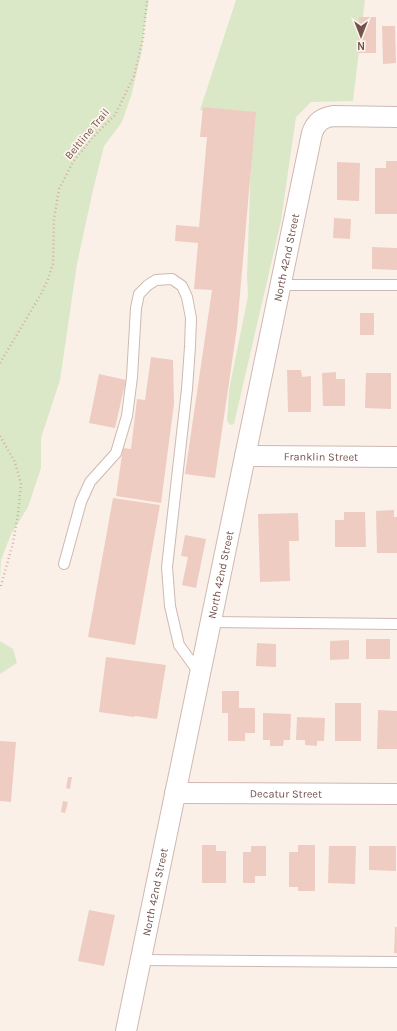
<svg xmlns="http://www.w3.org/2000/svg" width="397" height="1031" viewBox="0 0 397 1031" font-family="Karla,sans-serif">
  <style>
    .green { fill: #dae8c7 }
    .building { fill: #efccc1 }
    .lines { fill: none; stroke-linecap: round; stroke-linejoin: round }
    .lane-casing { stroke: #ceb9b1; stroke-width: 12 }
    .street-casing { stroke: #ceb9b1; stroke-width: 22 }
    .path { stroke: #d4afa4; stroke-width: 2.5; stroke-dasharray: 1 3; stroke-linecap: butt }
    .lane { stroke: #fff; stroke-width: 10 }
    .street { stroke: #fff; stroke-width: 20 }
    .labels { text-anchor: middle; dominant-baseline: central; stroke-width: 3.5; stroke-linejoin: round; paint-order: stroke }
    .street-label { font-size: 11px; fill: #73544d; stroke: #fef5ee }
  </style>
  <rect width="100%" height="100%" fill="#fbf0e8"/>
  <g class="green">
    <polygon points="0,0 149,0 145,22 141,54 132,93 122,122 104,146 93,190 77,264 60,380 41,438 41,468 28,507 11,534 1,560 0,582"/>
    <polygon points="236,0 365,0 353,101 311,102 296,117 281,221 234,424 230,425 227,421 229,390 248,296 247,276 252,131 200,110"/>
    <polygon points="0,641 13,649 17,663 0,674"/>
  </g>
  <g class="building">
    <polygon points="359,17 376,17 376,53 358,53"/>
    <polygon points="382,26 395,26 396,63 383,64"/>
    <polygon points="203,107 256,112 237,328 215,478 185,474 212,290 194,289 198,243 175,241 176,225 199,227 207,137 200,137"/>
    <polygon points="386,161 397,161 397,214 375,214 375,168 386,168"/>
    <polygon points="337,162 360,163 359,201 337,200"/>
    <polygon points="334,218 351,219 350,239 333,238"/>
    <polygon points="372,247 397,248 397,270 372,269"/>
    <rect x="360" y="313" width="14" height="22"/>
    <polygon points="151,357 173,360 174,404 161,503 116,496 123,448 131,449 137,399 145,400"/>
    <polygon points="287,370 301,370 302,377 311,376 311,412 288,412"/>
    <polygon points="336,372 336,379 345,379 345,406 323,406 322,373"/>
    <polygon points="366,373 391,373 391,409 365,408"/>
    <polygon points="99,374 126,380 115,428 89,423"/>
    <polygon points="113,498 160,505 135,645 88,637"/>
    <polygon points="394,510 394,517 397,517 397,553 377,553 376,511"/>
    <polygon points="344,512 365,512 366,547 335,547 335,520 344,520"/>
    <polygon points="298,513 299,541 289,541 290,581 260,582 258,514"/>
    <polygon points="185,535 206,539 196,588 182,585 188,557 181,556"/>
    <rect x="366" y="639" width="24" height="20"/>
    <polygon points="349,640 349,659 330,660 330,641"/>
    <polygon points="257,643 276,644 276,667 256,666"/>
    <polygon points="106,657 166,665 157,719 135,716 134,717 99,712"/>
    <polygon points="222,691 239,691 239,708 255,708 255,733 245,733 245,741 228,741 228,713 222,713"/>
    <rect x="335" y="703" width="26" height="38"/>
    <polygon points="378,710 397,711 397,749 377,749"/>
    <polygon points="263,713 291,714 290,740 284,740 283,746 270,746 270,740 263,740"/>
    <polygon points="297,717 325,718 324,741 317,741 317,746 305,745 305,740 296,740"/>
    <polygon points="0,741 16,742 11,802 0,801"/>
    <polygon points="68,777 72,777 70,789 66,788"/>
    <polygon points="63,801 68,802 65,813 61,812"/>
    <polygon points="202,845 216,845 216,851 226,851 226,883 202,883"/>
    <polygon points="298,845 315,845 315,891 298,891 298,887 289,887 289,852 298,852"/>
    <polygon points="251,846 266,846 266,876 255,876 255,883 243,883 243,852 251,852"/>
    <polygon points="329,846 356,846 355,884 328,883"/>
    <polygon points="369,846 396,846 396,871 369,870"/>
    <polygon points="89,910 115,915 104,966 78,961"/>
    <polygon points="395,927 397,927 397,953 394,953"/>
  </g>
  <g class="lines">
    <defs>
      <g id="lane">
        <polyline points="281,285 397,285"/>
        <polyline points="64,564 81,502 90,482 116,453 127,416 132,377 136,308 139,294 148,285 156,280 172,279 182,286 187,297 191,318 190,347 187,389 167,567 170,606 179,645 200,674"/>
        <polyline points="211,622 397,624"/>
        <polyline points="141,960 397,962"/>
      </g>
      <g id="street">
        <path id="s1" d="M245 456 397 457"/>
        <path id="s2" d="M175 793 397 794"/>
        <path id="s3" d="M126 1031 312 133C316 122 322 118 333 116L397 117"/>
      </g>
    </defs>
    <use href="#lane" class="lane-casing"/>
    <use href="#street" class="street-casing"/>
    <g class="path">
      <polyline points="0,363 41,294 48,279 53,264 54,219 59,189 73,162 92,138 115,115 134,76 143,39 147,0"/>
      <polyline points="0,436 15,462 21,484 18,514 13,543 0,589"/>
    </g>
    <use href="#lane" class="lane"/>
    <use href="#street" class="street"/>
  </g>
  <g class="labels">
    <g class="street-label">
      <text transform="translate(87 134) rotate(-50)">Beltline Trail</text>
      <text stroke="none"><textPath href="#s3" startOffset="790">North 42nd Street</textPath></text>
      <text stroke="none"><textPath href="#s1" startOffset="76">Franklin Street</textPath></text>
      <text stroke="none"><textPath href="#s3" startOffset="466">North 42nd Street</textPath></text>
      <text stroke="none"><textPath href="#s2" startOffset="111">Decatur Street</textPath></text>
      <text stroke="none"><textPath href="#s3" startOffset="142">North 42nd Street</textPath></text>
    </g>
  </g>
  <g transform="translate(361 36) rotate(180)" stroke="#fef5ee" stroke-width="3" paint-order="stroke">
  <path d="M0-3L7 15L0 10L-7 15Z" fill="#73544d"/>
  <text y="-6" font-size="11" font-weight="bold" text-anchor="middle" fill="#73544d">N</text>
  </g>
</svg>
